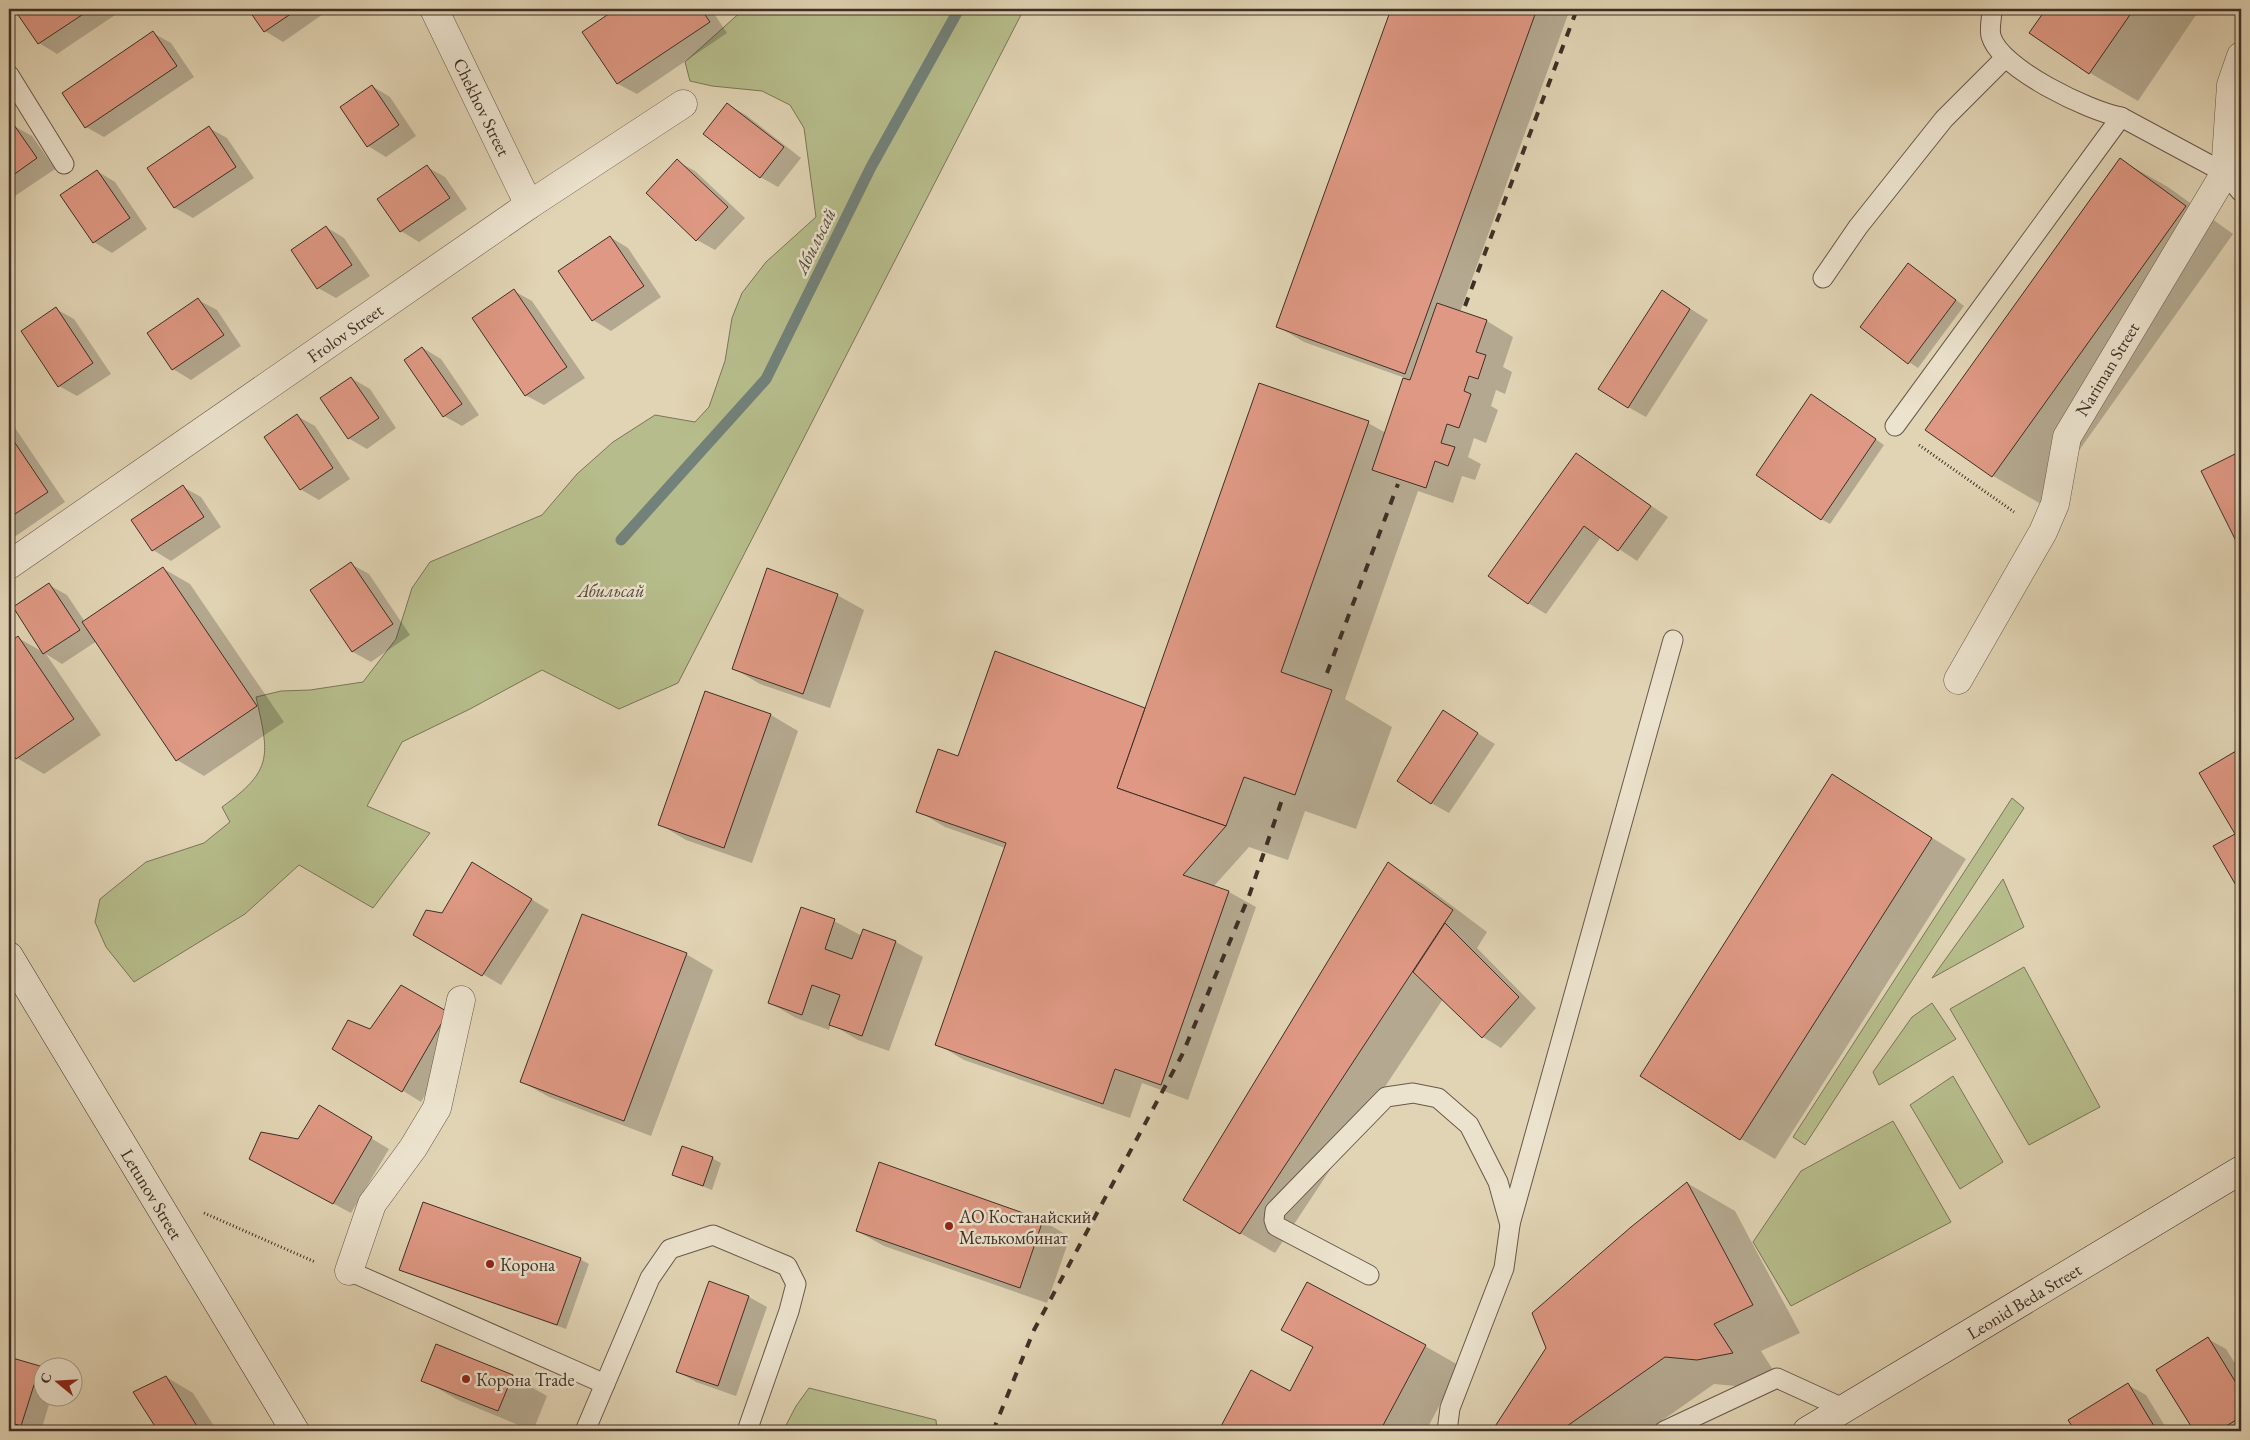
<svg xmlns="http://www.w3.org/2000/svg" width="2250" height="1440" viewBox="0 0 2250 1440" font-family="'EB Garamond',serif">
  <style>
    .green { fill: #b6bc8b; stroke: #7a7658 }
    .shadow { fill: #0003 }
    .lines { fill: none; stroke-linecap: round; stroke-linejoin: round }
    .stream { stroke: #728179; stroke-width: 11 }
    .building { fill: #de9883; stroke: #3f2f26 }
    .lane-casing { stroke: #68584a; stroke-width: 21 }
    .street-casing { stroke: #68584a; stroke-width: 29 }
    .secondary-casing { stroke: #3f2f26; stroke-width: 29 }
    .path { stroke: #3f2f26; stroke-width: 3; stroke-dasharray: 1 2.5; stroke-linecap: butt }
    .lane { stroke: #ece3ce; stroke-width: 19 }
    .street { stroke: #ece3ce; stroke-width: 28 }
    .secondary { stroke: #ece3ce; stroke-width: 28 }
    .rail { stroke: #3f2f26; stroke-width: 4; stroke-dasharray: 9 9; stroke-linecap: butt }
    .poi-dot { fill: #8f2418; stroke: #ece3ce; stroke-width: 2 }
    .labels { text-anchor: middle; dominant-baseline: central; stroke-width: 5; stroke-linejoin: round; paint-order: stroke }
    .street-label { font-size: 18px; fill: #3f2f26; stroke: #ece3ce }
    .park-label { font-size: 18px; font-style: italic; fill: #574b3a; stroke: #ece3ce }
    .poi-label { font-size: 18px; fill: #3f2f26; stroke: #ece3ce; text-anchor: start }
    .water-label { font-size: 19px; font-style: italic; fill: #504a42; stroke: #ece3ce }
  </style>
  <rect width="100%" height="100%" fill="#e1d4b4"/>
  <filter id="stains"><feTurbulence type="fractalNoise" baseFrequency=".004" numOctaves="4"/><feColorMatrix values="0 0 0 0 .2 0 0 0 0 .09 0 0 0 0 .02 0 0 0 .5 -.17"/></filter>
  <radialGradient id="worn" r=".72"><stop offset=".6" stop-color="#630" stop-opacity="0"/><stop offset="1" stop-color="#630" stop-opacity=".3"/></radialGradient>
  <g class="green">
    <path d="M744 9H1024L678 683 619 709 542 670 470 709 402 742 367 806 430 833 373 908 299 865 245 914 134 982 106 947 95 922 100 899 146 862 204 843 230 822 222 807C274 770 269 755 256 697L281 691 310 690 363 682 396 639 412 588 430 562 542 515 577 474 613 442 655 415 695 422 709 407 725 361 732 318 742 293 766 262 816 217 804 128 790 105 762 91 712 86 690 81 685 62Z"/>
    <polygon points="2012,798 2024,808 1805,1145 1793,1137"/>
    <polygon points="2003,879 2024,927 1932,978"/>
    <polygon points="2024,967 2100,1107 2029,1145 1950,1009"/>
    <polygon points="1932,1003 1956,1039 1879,1085 1873,1072 1912,1017"/>
    <polygon points="1953,1076 2003,1162 1960,1189 1910,1105"/>
    <polygon points="1893,1121 1951,1222 1791,1306 1753,1242 1801,1171"/>
    <polygon points="809,1388 936,1420 937,1431 783,1431 796,1406"/>
  </g>
  <g class="shadow">
    <polygon points="16,9 124,9 57,54 39,43"/>
    <polygon points="249,9 328,9 329,10 283,42 265,31"/>
    <polygon points="619,9 711,9 727,33 637,94 618,84 584,32"/>
    <polygon points="1392,9 1570,9 1460,312 1487,321 1513,337 1503,367 1512,372 1505,394 1496,390 1491,406 1498,410 1486,443 1474,438 1468,457 1481,464 1475,480 1462,476 1453,503 1418,491 1345,699 1392,727 1356,829 1305,811 1288,860 1249,847 1214,886 1229,892 1256,907 1188,1100 1142,1083 1130,1118 964,1060 937,1044 1005,848 945,827 918,811 959,758 996,653 1146,709 1368,423 1386,433 1405,378 1304,342 1277,326"/>
    <polygon points="2048,9 2200,9 2138,101 2090,73 2031,33"/>
    <polygon points="153,33 171,43 194,77 104,137 86,127"/>
    <polygon points="372,86 390,97 416,136 386,157 368,146 342,107"/>
    <polygon points="728,105 746,115 801,158 778,187 760,177"/>
    <polygon points="14,126 32,136 55,169 9,200 9,130"/>
    <polygon points="209,128 227,138 254,178 193,218 175,208 149,168"/>
    <polygon points="2120,160 2168,187 2233,234 2041,504 1993,476 1927,429"/>
    <polygon points="677,161 695,171 745,218 715,250 697,240"/>
    <polygon points="427,167 445,177 467,209 419,242 401,231"/>
    <polygon points="97,171 115,182 147,229 112,253 94,242"/>
    <polygon points="326,227 344,238 370,276 336,298 318,288"/>
    <polygon points="610,237 628,248 661,297 611,331 593,320"/>
    <polygon points="1917,270 1964,306 1918,368 1909,362"/>
    <polygon points="514,291 532,301 585,378 544,405 525,395"/>
    <polygon points="198,300 217,310 241,346 191,380 173,369 149,333"/>
    <polygon points="1680,302 1708,320 1646,417 1628,407"/>
    <polygon points="56,309 74,319 111,374 77,396 59,386"/>
    <polygon points="423,348 441,359 479,415 462,426 444,416"/>
    <polygon points="351,378 370,389 396,428 367,449 348,438"/>
    <polygon points="1820,401 1884,445 1830,524 1821,519"/>
    <polygon points="297,416 315,426 350,479 319,500 300,489"/>
    <polygon points="9,419 65,502 10,540 9,539"/>
    <polygon points="2241,452 2241,549 2202,472"/>
    <polygon points="1576,455 1668,517 1637,561 1601,537 1546,614 1528,603"/>
    <polygon points="183,487 201,497 221,527 171,561 153,550 133,520"/>
    <polygon points="351,564 369,574 410,635 371,662 353,652"/>
    <polygon points="164,569 190,584 284,722 204,776 177,760 97,641 62,664 46,654 101,735 44,774 17,758 9,747 9,644 18,638 43,652 49,585 67,595 85,622"/>
    <polygon points="837,595 864,610 830,708 760,684 733,668"/>
    <polygon points="705,693 771,715 798,731 752,863 686,840 659,824"/>
    <polygon points="1443,712 1495,744 1449,813 1431,803"/>
    <polygon points="2241,750 2241,892 2215,846 2237,834 2201,773"/>
    <polygon points="1832,775 1966,859 1775,1159 1741,1139"/>
    <polygon points="1388,864 1423,884 1487,932 1477,948 1536,1008 1501,1048 1483,1037 1443,999 1275,1253 1240,1233"/>
    <polygon points="490,874 549,910 501,985 415,934 442,914"/>
    <polygon points="834,921 862,936 896,942 923,957 889,1051 858,1040 831,1024 829,1030 796,1018 770,1003"/>
    <polygon points="686,954 713,970 651,1136 549,1097 522,1082"/>
    <polygon points="401,986 466,1023 421,1102 334,1048 370,1031"/>
    <polygon points="338,1118 389,1149 351,1213 268,1169 299,1140"/>
    <polygon points="712,1158 721,1163 712,1190 674,1175"/>
    <polygon points="880,1164 1043,1221 1070,1237 1047,1303 884,1246 857,1231"/>
    <polygon points="1687,1183 1735,1211 1800,1333 1761,1351 1780,1381 1746,1387 1714,1384 1647,1431 1493,1431 1547,1348"/>
    <polygon points="580,1259 589,1264 566,1329 410,1274 401,1269"/>
    <polygon points="709,1283 749,1297 767,1307 736,1396 696,1382 678,1372"/>
    <polygon points="1282,1330 1425,1346 1460,1366 1426,1431 1229,1431 1222,1427 1290,1393 1314,1348"/>
    <polygon points="2208,1339 2226,1349 2241,1373 2241,1431 2195,1431 2158,1370"/>
    <polygon points="9,1358 42,1369 42,1398 51,1398 41,1431 27,1431 9,1426"/>
    <polygon points="512,1376 547,1396 533,1431 458,1400 423,1380"/>
    <polygon points="166,1377 193,1393 217,1431 159,1431 135,1393"/>
    <polygon points="2128,1385 2146,1395 2168,1431 2076,1431 2070,1421"/>
  </g>
  <g class="lines">
    <polyline class="stream" points="621,540 766,379 871,167 959,9"/>
  </g>
  <g class="building">
    <polygon points="14,9 91,9 38,44"/>
    <polygon points="248,9 298,9 264,32"/>
    <polygon points="616,9 701,9 710,22 617,84 582,32"/>
    <polygon points="1391,9 1537,9 1405,374 1276,327"/>
    <polygon points="2046,9 2134,9 2089,74 2029,33"/>
    <polygon points="153,31 177,66 85,128 62,93"/>
    <polygon points="372,85 399,125 367,147 340,107"/>
    <polygon points="727,103 784,147 760,178 703,134"/>
    <polygon points="14,125 37,158 9,178 9,128"/>
    <polygon points="209,126 236,167 174,208 147,168"/>
    <polygon points="2120,158 2186,206 1992,477 1925,430"/>
    <polygon points="677,159 728,207 696,241 646,193"/>
    <polygon points="427,165 450,198 400,232 377,199"/>
    <polygon points="97,170 130,218 93,243 60,195"/>
    <polygon points="326,226 352,265 317,289 291,250"/>
    <polygon points="610,236 644,286 592,321 558,271"/>
    <polygon points="1908,263 1956,300 1908,364 1860,327"/>
    <polygon points="514,289 567,367 525,396 472,318"/>
    <polygon points="1662,290 1690,309 1628,408 1598,389"/>
    <polygon points="198,298 224,335 172,370 147,333"/>
    <polygon points="1437,303 1487,320 1476,352 1486,355 1478,379 1469,376 1464,391 1471,394 1459,428 1447,424 1441,443 1455,447 1448,466 1435,461 1426,488 1372,470 1403,378 1410,380"/>
    <polygon points="56,307 93,363 58,387 21,331"/>
    <polygon points="422,347 462,404 443,417 404,360"/>
    <polygon points="351,377 379,418 348,439 320,398"/>
    <polygon points="1259,383 1369,421 1281,672 1332,690 1295,795 1244,777 1226,826 1117,788"/>
    <polygon points="1811,394 1876,439 1821,520 1756,475"/>
    <polygon points="297,414 333,468 300,490 264,437"/>
    <polygon points="9,434 48,492 9,518"/>
    <polygon points="2241,451 2241,551 2201,471"/>
    <polygon points="1576,453 1651,506 1618,551 1584,526 1528,604 1488,576"/>
    <polygon points="183,485 204,517 152,551 131,520"/>
    <polygon points="351,562 393,624 352,652 310,590"/>
    <polygon points="163,567 257,706 176,761 82,622"/>
    <polygon points="767,568 838,594 803,694 732,669"/>
    <polygon points="49,583 80,630 43,654 13,607"/>
    <polygon points="18,636 74,719 16,759 9,749 9,643"/>
    <polygon points="995,651 1145,708 1117,788 1226,826 1183,875 1229,891 1161,1085 1115,1069 1103,1104 935,1045 1006,843 916,812 938,749 958,756"/>
    <polygon points="705,691 771,714 724,848 658,825"/>
    <polygon points="1443,710 1478,733 1431,804 1397,781"/>
    <polygon points="2241,748 2241,894 2213,846 2235,834 2199,773"/>
    <polygon points="1832,774 1932,838 1740,1140 1640,1076"/>
    <polygon points="472,862 532,899 482,976 413,935 426,910 442,913"/>
    <polygon points="1388,862 1453,910 1240,1234 1183,1200"/>
    <polygon points="801,907 835,919 825,949 852,959 863,929 896,941 862,1036 829,1025 840,995 812,985 802,1015 768,1003"/>
    <polygon points="582,914 687,953 624,1121 520,1082"/>
    <polygon points="1445,923 1519,997 1482,1038 1413,972"/>
    <polygon points="401,985 448,1012 402,1092 332,1049 348,1020 370,1029"/>
    <polygon points="319,1105 372,1137 333,1204 249,1159 261,1132 298,1139"/>
    <polygon points="682,1146 713,1157 703,1186 672,1175"/>
    <polygon points="879,1162 1043,1220 1020,1288 856,1231"/>
    <polygon points="1687,1182 1753,1305 1714,1324 1733,1353 1697,1360 1665,1357 1560,1431 1492,1431 1546,1348 1532,1313 1631,1227"/>
    <polygon points="423,1202 581,1258 557,1325 399,1270"/>
    <polygon points="709,1281 749,1296 718,1386 676,1372"/>
    <polygon points="1307,1282 1426,1345 1380,1431 1227,1431 1220,1428 1251,1370 1290,1391 1313,1347 1281,1330"/>
    <polygon points="2208,1337 2241,1391 2241,1417 2218,1431 2194,1431 2156,1370"/>
    <polygon points="436,1344 513,1375 498,1411 421,1381"/>
    <polygon points="9,1357 40,1366 21,1426 9,1422"/>
    <polygon points="166,1376 200,1431 158,1431 133,1392"/>
    <polygon points="2128,1383 2157,1431 2075,1431 2068,1420"/>
  </g>
  <g class="lines">
    <defs>
      <g id="lane">
        <path d="M1992 9C1992 17 1989 28 1991 36 2000 69 2089 111 2121 117L2225 173 2241 192"/>
        <polyline points="9,75 64,164"/>
        <polyline points="1823,278 1858,227 1944,119 2005,58"/>
        <polyline points="1895,426 2121,117"/>
        <polyline points="1510,1224 1673,640"/>
        <polyline points="349,1271 605,1384"/>
        <polyline points="1369,1275 1276,1226 1274,1220 1275,1211 1386,1097 1413,1093 1438,1098 1469,1125 1498,1182 1510,1225 1504,1268 1450,1408 1447,1431"/>
        <polyline points="585,1431 650,1278 670,1249 713,1235 787,1266 796,1284 789,1311 747,1431"/>
        <polyline points="1664,1431 1777,1378 1834,1404 1839,1412"/>
      </g>
      <g id="street">
        <polyline points="434,9 529,205"/>
        <polyline points="9,565 529,205 683,104"/>
        <polyline points="1958,680 2043,532 2055,504 2067,437 2225,173 2231,85 2241,56"/>
        <polyline points="349,1271 372,1204 413,1148 437,1108 461,1000"/>
      </g>
      <g id="secondary">
        <polyline points="9,956 295,1431"/>
        <polyline points="1807,1431 2241,1170"/>
      </g>
    </defs>
    <use href="#lane" class="lane-casing"/>
    <use href="#street" class="street-casing"/>
    <use href="#secondary" class="secondary-casing"/>
    <g class="path">
      <polyline points="1919,445 2014,512"/>
      <polyline points="204,1213 315,1262"/>
    </g>
    <use href="#lane" class="lane"/>
    <use href="#street" class="street"/>
    <use href="#secondary" class="secondary"/>
    <g class="rail">
      <polyline points="1465,306 1577,9"/>
      <polyline points="1327,673 1398,484"/>
      <polyline points="993,1431 1034,1330 1182,1055 1249,896 1283,797"/>
    </g>
  </g>
  <g class="poi-dot">
    <circle cx="949" cy="1226" r="5"/>
    <circle cx="490" cy="1264" r="5"/>
    <circle cx="466" cy="1379" r="5"/>
  </g>
  <g class="labels">
    <g class="street-label">
      <text transform="translate(482 107) rotate(64)">Chekhov Street</text>
      <text transform="translate(345 333) rotate(-35)">Frolov Street</text>
      <text transform="translate(2107 369) rotate(-59)">Nariman Street</text>
      <text transform="translate(152 1194) rotate(59)">Letunov Street</text>
      <text transform="translate(2024 1301) rotate(-31)">Leonid Beda Street</text>
    </g>
    <g class="park-label">
      <text x="611" y="590">Абильсай</text>
    </g>
    <g class="poi-label">
      <text x="959" y="1216">АО Костанайский<tspan x="959" dy="21">Мелькомбинат</tspan></text>
      <text x="500" y="1264">Корона</text>
      <text x="476" y="1379">Корона Trade</text>
    </g>
    <g class="water-label">
      <text transform="translate(815 241) rotate(-64)">Абильсай</text>
    </g>
  </g>
  <rect width="2250" height="1440" fill="none" stroke="#e1d4b4" stroke-width="30"/>
  <rect x="10" y="10" width="2230" height="1420" fill="none" stroke="#3f2f26" stroke-width="2.5"/>
  <rect x="15" y="15" width="2220" height="1410" fill="none" stroke="#3f2f26"/>
  <g transform="translate(58 1382) rotate(288)"><circle r="24" fill="#ece3ce" stroke="#a79b8b"/>
  <path d="M0-4L9 19L0 12L-9 19Z" fill="#8f2418"/>
  <text y="-8" font-size="14" font-weight="bold" text-anchor="middle" fill="#3f2f26">С</text>
  </g>
  <rect width="100%" height="100%" filter="url(#stains)"/>
  <rect width="100%" height="100%" fill="url(#worn)"/>
</svg>
